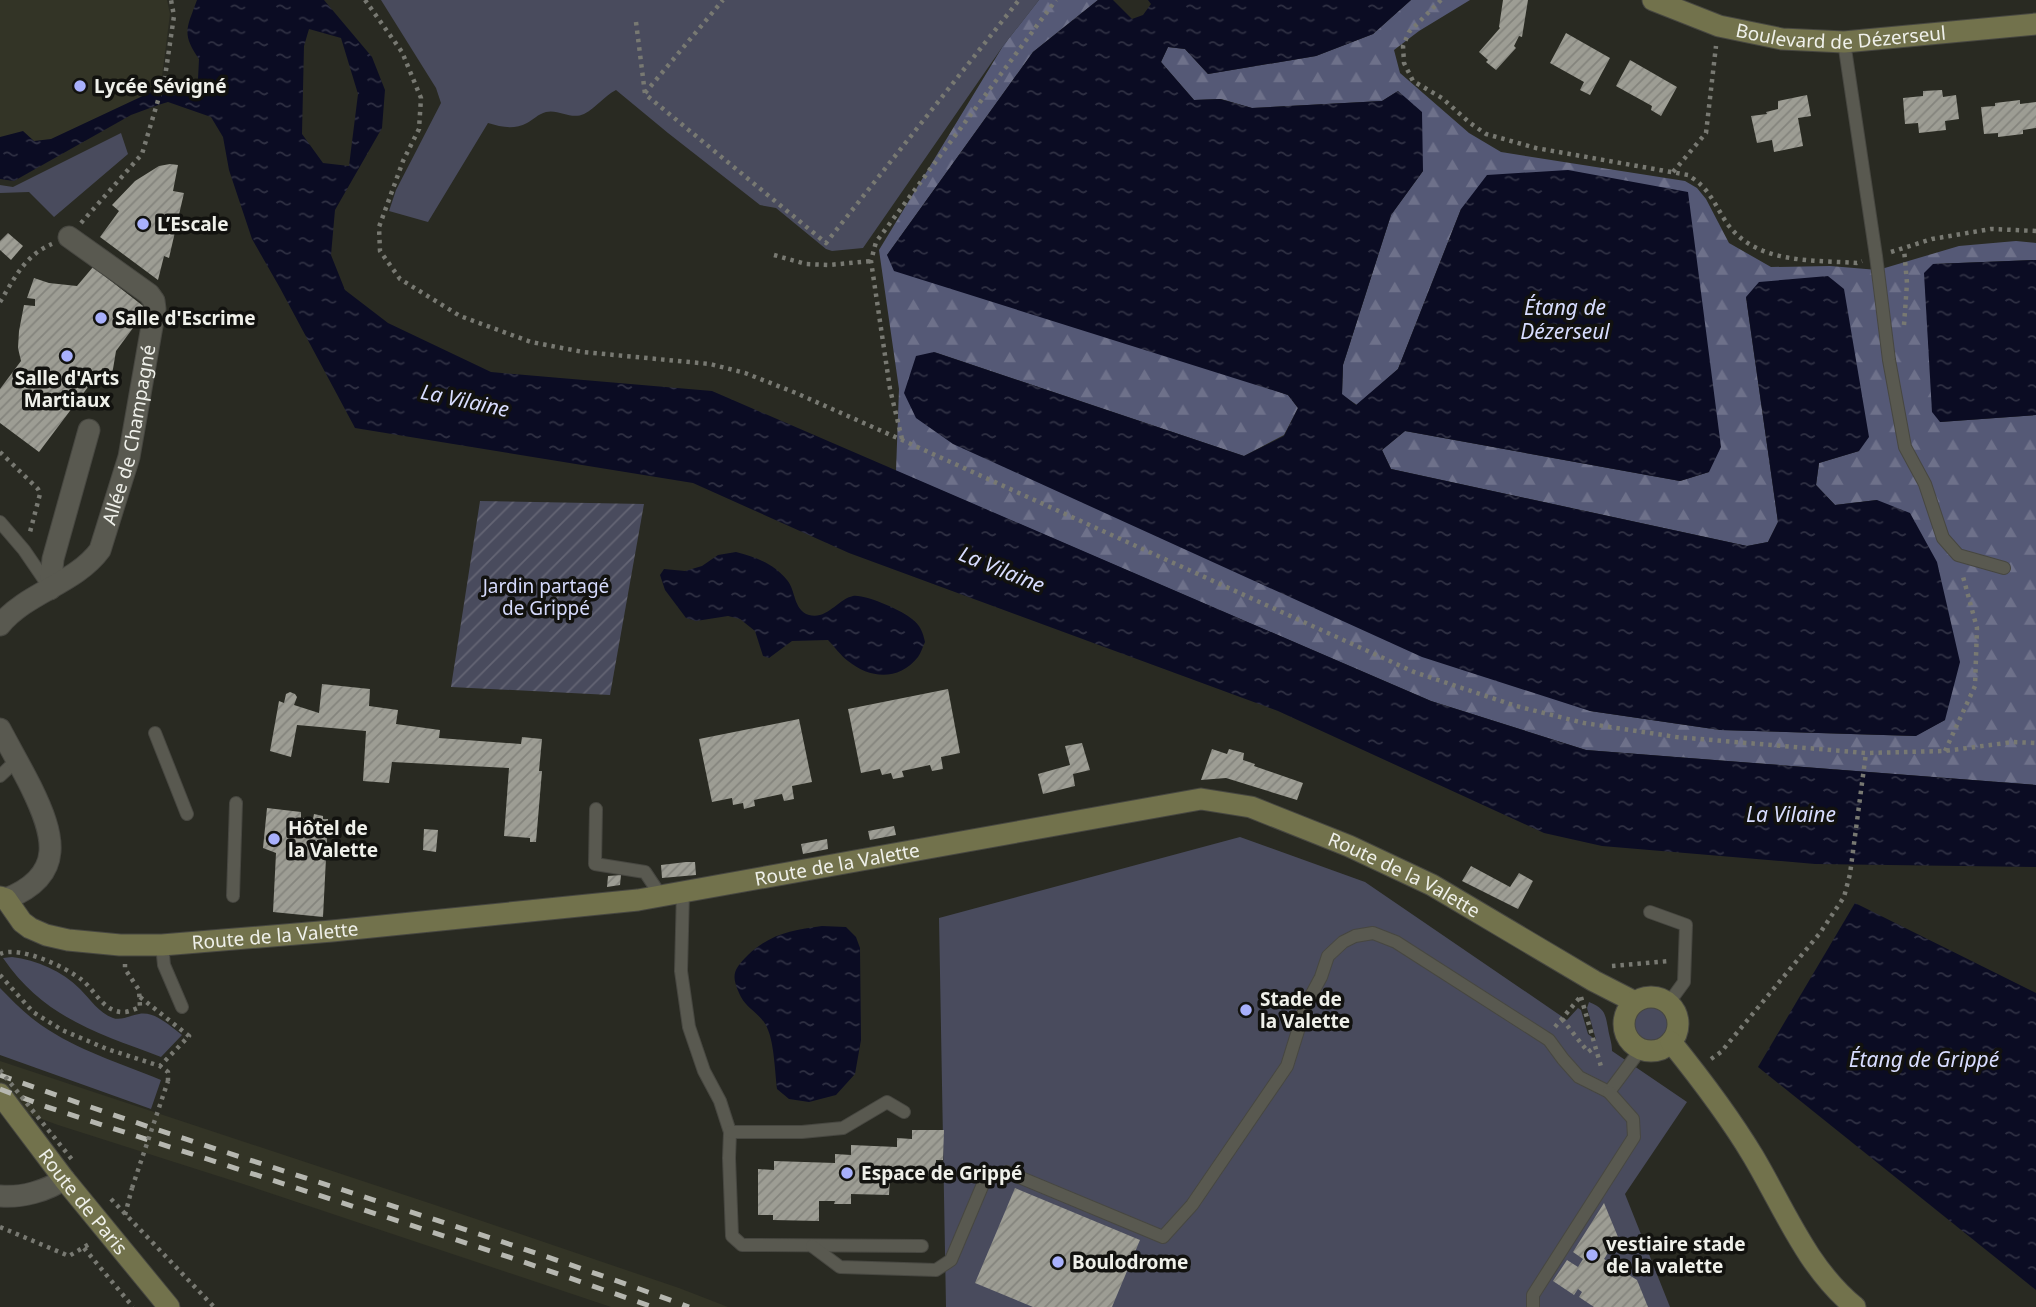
<svg xmlns="http://www.w3.org/2000/svg" width="2036" height="1307" viewBox="0 0 2036 1307" font-family="'Noto Sans',sans-serif">
  <style>
    .built { fill: #333426 }
    .green { fill: #494b5d }
    .forest { fill: url(#forest-firs) }
    .garden { fill: url(#garden-furrows) }
    .water { fill: url(#water-ripples); fill-rule: evenodd }
    .building { fill: url(#building-hatch) }
    .lines { fill: none; stroke-linecap: round; stroke-linejoin: round }
    .lane-casing { stroke: #474741; stroke-width: 14 }
    .street-casing { stroke: #474741; stroke-width: 23 }
    .secondary-casing { stroke: #474741; stroke-width: 23 }
    .path { stroke: #787972; stroke-width: 4.5; stroke-dasharray: 3.5 5; stroke-linecap: butt }
    .lane { stroke: #595950; stroke-width: 12 }
    .street { stroke: #595950; stroke-width: 21 }
    .secondary { stroke: #72724c; stroke-width: 21 }
    .rail { stroke: #b6b7b0; stroke-width: 5; stroke-dasharray: 12 12; stroke-linecap: butt }
    .path-bridge { stroke: #787972; stroke-width: 4.5; stroke-dasharray: 3.5 5; stroke-linecap: butt }
    .poi-dot { fill: #a8b0fc; stroke: #12120f; stroke-width: 2.5 }
    .labels { text-anchor: middle; dominant-baseline: central; stroke-width: 7; stroke-linejoin: round; paint-order: stroke }
    .street-label { font-size: 19px; fill: #eff0ea; stroke: #12120f }
    .poi-label { font-size: 19px; font-weight: bold; fill: #eff0ea; stroke: #12120f; text-anchor: start }
    .park-label { font-size: 19px; fill: #d5dafc; stroke: #12120f }
    .water-label { font-size: 21px; font-style: italic; fill: #d8ddff; stroke: #12120f }
  </style>
  <defs>
    <pattern id="forest-firs" width="22" height="20" patternUnits="userSpaceOnUse" patternTransform="scale(1.75)"><rect width="22" height="20" fill="#555976"/><path d="M5 1l3.5 6h-7zM16 11l3.5 6h-7z" fill="#6e718a"/></pattern>
    <pattern id="garden-furrows" width="10" height="10" patternUnits="userSpaceOnUse" patternTransform="scale(1.75)"><rect width="10" height="10" fill="#494b5d"/><path d="M-1 1l2-2M0 10L10 0M9 11l2-2" fill="none" stroke="#646574"/></pattern>
    <pattern id="water-ripples" width="26" height="14" patternUnits="userSpaceOnUse" patternTransform="scale(1.75)"><rect width="26" height="14" fill="#0b0c23"/><path d="M2 4q2-2 4 0t4 0M15 11q2-2 4 0t4 0" fill="none" stroke="#2f3043"/></pattern>
    <pattern id="building-hatch" width="6" height="6" patternUnits="userSpaceOnUse" patternTransform="scale(1.75)"><rect width="6" height="6" fill="#9d9d94"/><path d="M-1 1l2-2M0 6l6-6M5 7l2-2" fill="none" stroke="#84847d"/></pattern>
  </defs>
  <rect width="100%" height="100%" fill="#292a22"/>
  <g class="built">
    <polygon points="0,0 167,0 170,14 162,77 156,96 0,164"/>
    <polygon points="0,1061 432,1204 679,1288 728,1307 611,1307 240,1183 58,1125 0,1104"/>
  </g>
  <g class="green">
    <path d="M381 0H1039L1003 46 863 248 832 251 826 249 776 208 760 205 668 133 616 90C604 96 596 108 584 114 571 120 559 109 546 112 538 114 533 120 527 123 514 130 501 127 488 123L428 222 389 211 396 190 441 103 436 88Z"/>
    <polygon points="121,133 128,154 54,217 29,192 0,193 0,185 13,187"/>
    <path d="M1240 837 1365 882 1567 1020 1578 1008 1581 1010 1588 1034 1596 1040 1587 1008 1589 1002C1605 1009 1605 1013 1608 1028 1609 1036 1612 1042 1612 1051L1687 1102 1625 1194 1670 1307H946L939 918Z"/>
    <path d="M12 957C37 960 62 971 80 989 90 999 99 1013 113 1018 121 1021 131 1015 139 1014 155 1011 170 1026 182 1035L161 1057C98 1033 44 1018 3 958Z"/>
    <path d="M0 988C13 1001 25 1014 41 1025 77 1050 120 1063 161 1080L151 1109 0 1055Z"/>
    <circle cx="1651" cy="1022" r="18"/>
  </g>
  <polygon class="forest" points="1039,0 1098,0 1033,52 887,255 1288,395 1298,408 1284,435 1244,456 934,352 1590,711 1720,730 1915,736 1945,720 1877,500 1835,505 1816,485 1819,463 1859,451 1746,297 1778,522 1768,542 1747,546 1391,469 1382,450 1405,431 1680,481 1709,472 1461,209 1398,369 1357,405 1342,395 1343,365 1391,215 1423,171 1398,91 1382,101 1252,108 1221,99 1194,100 1161,62 1168,47 1185,49 1208,74 1316,56 1373,34 1411,0 1470,0 1419,31 1394,50 1400,73 1469,133 1501,152 1685,181 1697,188 1706,199 1729,243 1771,267 1830,266 1878,270 1959,246 2016,241 2036,243 2036,260 1933,264 1940,422 2036,415 2036,785 1586,750 1431,701 896,471 899,389 879,250 1003,46"/>
  <polygon class="garden" points="480,501 644,504 610,695 451,687"/>
  <g class="water">
    <path d="M197 0H324L372 57 385 90 382 128 335 210 331 255 345 290 388 323 491 372 712 391 1431 701 1586 750 2036 785V867L1815 864 1602 846 1544 833 1278 711 849 553 693 483 355 428 280 288 252 239 229 170 223 137 211 117 168 102 158 105 131 115 14 181 0 179V137L23 131 34 141 51 139 164 86 198 79 199 59C181 33 187 28 197 0ZM309 29 341 38 358 94 349 166 323 163 302 134 304 46Z"/>
    <polygon points="1098,0 1113,0 1132,19 1143,15 1151,4 1148,0 1411,0 1373,34 1316,56 1208,74 1185,49 1168,47 1161,62 1194,100 1220,99 1252,108 1382,101 1398,91 1422,112 1423,171 1391,215 1343,365 1342,394 1356,405 1398,369 1461,209 1487,175 1568,170 1688,192 1721,447 1709,472 1680,481 1405,431 1382,450 1391,469 1747,546 1768,542 1778,522 1746,297 1759,282 1828,276 1844,289 1869,437 1859,451 1819,463 1816,485 1835,505 1877,500 1910,513 1937,562 1960,662 1945,720 1916,736 1720,730 1590,711 1422,657 953,444 916,418 904,393 916,356 934,352 1244,456 1284,436 1298,408 1288,395 894,271 887,255 1033,52"/>
    <polygon points="2036,260 2036,415 1940,422 1932,412 1924,273 1933,264"/>
    <path d="M736 552C756 557 774 564 787 580 796 590 793 610 809 615 827 620 838 599 853 596 865 594 903 611 912 619 920 625 923 632 925 642 923 646 921 653 918 657 899 681 870 679 848 661 840 655 835 647 828 640L792 641 769 658 763 656 755 631 740 619 728 616 696 621 686 618 665 590 660 575 664 569 685 571 702 566 718 555Z"/>
    <polygon points="1855,903 2036,993 2036,1290 1758,1067"/>
    <path d="M822 926 846 927 856 937 860 948 861 1040 855 1074 836 1095 809 1102 789 1099 777 1089C775 1072 774 1044 768 1030 763 1015 748 1010 741 997 731 976 732 971 748 955 770 934 792 930 822 926Z"/>
  </g>
  <g class="building">
    <polygon points="1503,0 1528,0 1522,37 1519,36 1514,46 1516,48 1496,70 1486,62 1488,60 1479,52 1500,28 1499,27"/>
    <polygon points="1566,33 1610,58 1590,95 1580,90 1584,82 1550,63"/>
    <polygon points="1630,60 1677,87 1661,116 1651,110 1652,106 1616,86"/>
    <polygon points="1942,90 1943,97 1956,95 1959,119 1945,121 1946,130 1919,133 1918,123 1905,124 1903,98 1923,96 1923,91"/>
    <polygon points="1807,95 1811,116 1798,118 1803,146 1774,152 1772,140 1757,143 1751,116 1767,114 1766,112 1778,109 1778,101"/>
    <polygon points="2020,100 2020,104 2036,102 2036,128 2023,130 2023,134 1998,137 1998,133 1984,134 1981,107 1995,106 1995,103"/>
    <polygon points="170,164 178,165 173,191 184,193 169,258 164,256 158,280 100,237 119,211 112,205 135,181 159,166"/>
    <polygon points="8,233 23,246 11,260 0,250 0,241"/>
    <polygon points="93,267 147,309 116,351 112,375 107,386 91,383 39,452 0,423 0,389 21,361 18,348 19,331 24,305 35,306 35,299 27,298 34,278 49,283 77,286"/>
    <polygon points="322,684 370,689 369,706 398,710 396,724 440,730 439,738 521,744 522,737 542,739 539,771 542,771 536,842 530,842 530,838 504,836 509,768 392,762 389,783 363,781 366,731 297,725 291,757 270,751 279,701 284,703 286,694 290,692 295,694 297,697 294,705 319,713"/>
    <polygon points="948,689 960,753 941,757 943,769 932,771 930,765 902,771 904,777 893,779 891,773 882,775 880,769 861,773 848,709"/>
    <polygon points="799,719 812,782 792,786 794,799 784,801 782,794 754,800 755,806 744,809 743,803 733,805 732,798 712,802 699,739"/>
    <polygon points="1082,743 1090,770 1073,774 1075,786 1043,794 1038,774 1070,765 1065,746"/>
    <polygon points="1212,749 1227,754 1229,749 1244,753 1243,760 1255,764 1254,766 1303,783 1297,800 1226,778 1201,780"/>
    <polygon points="267,808 301,812 301,818 313,819 314,814 323,816 323,819 328,819 323,917 273,912 276,853 263,848"/>
    <polygon points="894,826 896,835 870,840 868,831"/>
    <polygon points="424,829 438,830 436,852 423,850"/>
    <polygon points="827,839 828,849 803,854 801,844"/>
    <polygon points="686,862 695,862 696,875 662,878 661,865"/>
    <polygon points="1471,866 1510,887 1519,873 1533,881 1518,909 1462,881"/>
    <polygon points="621,875 620,885 607,887 608,876"/>
    <polygon points="912,1130 944,1130 943,1160 936,1160 936,1176 890,1176 889,1195 851,1194 851,1204 834,1204 835,1201 819,1201 819,1221 773,1220 773,1215 758,1215 758,1169 774,1170 774,1161 835,1163 835,1154 851,1155 851,1145 897,1147 897,1138 912,1139"/>
    <polygon points="1015,1188 1140,1240 1112,1307 1033,1307 975,1283"/>
    <polygon points="1604,1203 1618,1237 1604,1259 1637,1280 1648,1307 1594,1307 1579,1297 1582,1292 1578,1289 1574,1295 1553,1281 1567,1260 1578,1267 1583,1259 1573,1252"/>
  </g>
  <g class="lines">
    <defs>
      <g id="lane">
        <polyline points="1844,42 1876,256 1889,360 1905,447 1925,484 1943,538 1958,555 2004,568"/>
        <polyline points="0,522 24,550 50,588"/>
        <polyline points="155,733 187,814"/>
        <polyline points="0,776 17,760"/>
        <polyline points="596,809 595,864 645,872 661,896"/>
        <polyline points="683,891 681,971 689,1027 704,1071 720,1101 730,1132 729,1158 732,1236 742,1245 922,1246"/>
        <polyline points="233,896 236,803"/>
        <polyline points="1650,912 1686,925 1684,982 1668,1004"/>
        <polyline points="162,945 164,965 182,1007"/>
        <polyline points="730,1132 802,1132 843,1128 887,1102 904,1112"/>
        <polyline points="812,1246 840,1267 936,1270 951,1260 986,1177 1007,1172 1163,1237 1192,1205 1287,1066 1306,1005 1321,977 1328,956 1343,942 1355,936 1373,933 1396,942 1549,1040 1563,1059 1579,1077 1609,1092 1641,1049"/>
        <polyline points="1533,1307 1533,1295 1634,1137 1633,1119 1609,1092"/>
      </g>
      <g id="street">
        <polyline points="50,589 53,559 89,430"/>
        <path id="s1" d="M0 625C27 592 75 584 100 550L129 457 155 309 154 301 149 294 69 237"/>
        <path d="M0 729C10 748 21 767 31 787 54 834 67 875 6 899"/>
        <path d="M0 1196C21 1198 47 1191 64 1179"/>
      </g>
      <g id="secondary">
        <path id="s2" d="M1653 0 1719 26 1782 39 1844 42 2036 24"/>
        <path id="s3" d="M0 897 6 899 22 922 30 928 46 935 68 940 120 945H162L332 931 638 900 1201 799 1251 807 1349 846 1432 885 1594 981 1635 1002"/>
        <circle cx="1651" cy="1024" r="27"/>
        <path d="M1671 1042C1700 1078 1729 1116 1753 1156 1784 1208 1807 1268 1855 1307"/>
        <path id="s4" d="M0 1094 64 1179 169 1307"/>
      </g>
    </defs>
    <use href="#lane" class="lane-casing"/>
    <use href="#street" class="street-casing"/>
    <use href="#secondary" class="secondary-casing"/>
    <g class="path">
      <polyline points="365,0 402,52 421,98 419,129 403,161 379,227 380,251 400,279 460,316 531,342 583,352 710,364 745,373 796,393 902,440 1414,672 1516,706 1584,723 1676,737 1866,753 1945,751 2013,742 2036,743"/>
      <path d="M1441 0 1409 32 1403 46 1404 63 1413 81 1442 98 1470 123 1486 134 1536 148 1688 175C1692 178 1698 181 1701 185 1713 196 1719 213 1729 226 1759 264 1813 260 1857 263L1862 261"/>
      <polyline points="636,22 645,94 826,243 1019,0"/>
      <polyline points="645,93 723,0"/>
      <polyline points="1673,172 1706,133 1716,46"/>
      <polyline points="81,223 142,154 165,77 174,16 171,0"/>
      <polyline points="1891,252 1932,239 1991,229 2036,231"/>
      <polyline points="774,255 806,264 829,265 871,261"/>
      <path d="M0 302C14 279 25 255 52 244"/>
      <polyline points="1904,325 1907,283 1904,249"/>
      <polyline points="902,439 890,389 871,261 876,242 1056,0"/>
      <polyline points="0,452 38,489 40,494 30,532"/>
      <polyline points="1945,751 1975,686 1977,628 1962,573"/>
      <path d="M0 954C19 945 66 967 82 980 95 990 104 1013 124 1012 129 1012 135 1009 140 1007L139 990 125 969V964"/>
      <polyline points="1612,966 1670,961"/>
      <polyline points="0,975 33,1012 62,1030 107,1049 160,1066 168,1072 168,1081"/>
      <polyline points="140,997 189,1036 160,1066"/>
      <polyline points="1581,997 1602,1070"/>
      <polyline points="1562,1019 1588,1052 1595,1047"/>
      <polyline points="1555,1027 1581,996"/>
      <polyline points="1711,1059 1721,1052 1820,933 1844,897 1850,874 1866,753"/>
      <polyline points="111,1199 214,1307"/>
      <polyline points="125,1215 132,1188"/>
      <polyline points="0,1227 69,1256 91,1243"/>
      <polyline points="84,1248 133,1307"/>
    </g>
    <use href="#lane" class="lane"/>
    <use href="#street" class="street"/>
    <use href="#secondary" class="secondary"/>
    <g class="rail">
      <path d="M0 1075C228 1158 462 1223 689 1307"/>
      <polyline points="0,1089 47,1107 515,1259 653,1307"/>
    </g>
    <g class="path-bridge">
      <polyline points="0,1070 74,1162"/>
      <polyline points="132,1188 168,1081"/>
    </g>
  </g>
  <g class="poi-dot">
    <circle cx="80" cy="86" r="7"/>
    <circle cx="143" cy="224" r="7"/>
    <circle cx="101" cy="318" r="7"/>
    <circle cx="67" cy="356" r="7"/>
    <circle cx="274" cy="839" r="7"/>
    <circle cx="1246" cy="1010" r="7"/>
    <circle cx="847" cy="1173" r="7"/>
    <circle cx="1592" cy="1255" r="7"/>
    <circle cx="1058" cy="1262" r="7"/>
  </g>
  <g class="labels">
    <g class="street-label">
      <text stroke="none"><textPath href="#s2" startOffset="194">Boulevard de Dézerseul</textPath></text>
      <text stroke="none"><textPath href="#s1" startOffset="245">Allée de Champagné</textPath></text>
      <text stroke="none"><textPath href="#s3" startOffset="859">Route de la Valette</textPath></text>
      <text stroke="none"><textPath href="#s3" startOffset="1447">Route de la Valette</textPath></text>
      <text stroke="none"><textPath href="#s3" startOffset="292">Route de la Valette</textPath></text>
      <text stroke="none"><textPath href="#s4" startOffset="136">Route de Paris</textPath></text>
    </g>
    <g class="poi-label">
      <text x="94" y="86">Lycée Sévigné</text>
      <text x="157" y="224">L’Escale</text>
      <text x="115" y="318">Salle d'Escrime</text>
      <text x="67" y="378" text-anchor="middle">Salle d'Arts<tspan x="67" dy="22">Martiaux</tspan></text>
      <text x="288" y="828">Hôtel de<tspan x="288" dy="22">la Valette</tspan></text>
      <text x="1260" y="999">Stade de<tspan x="1260" dy="22">la Valette</tspan></text>
      <text x="861" y="1173">Espace de Grippé</text>
      <text x="1606" y="1244">vestiaire stade<tspan x="1606" dy="22">de la valette</tspan></text>
      <text x="1072" y="1262">Boulodrome</text>
    </g>
    <g class="park-label">
      <text x="546" y="586">Jardin partagé<tspan x="546" dy="22">de Grippé</tspan></text>
    </g>
    <g class="water-label">
      <text x="1565" y="307">Étang de<tspan x="1565" dy="24">Dézerseul</tspan></text>
      <text transform="translate(465 400) rotate(12)">La Vilaine</text>
      <text transform="translate(1002 569) rotate(22)">La Vilaine</text>
      <text x="1791" y="814">La Vilaine</text>
      <text x="1924" y="1059">Étang de Grippé</text>
    </g>
  </g>
</svg>
